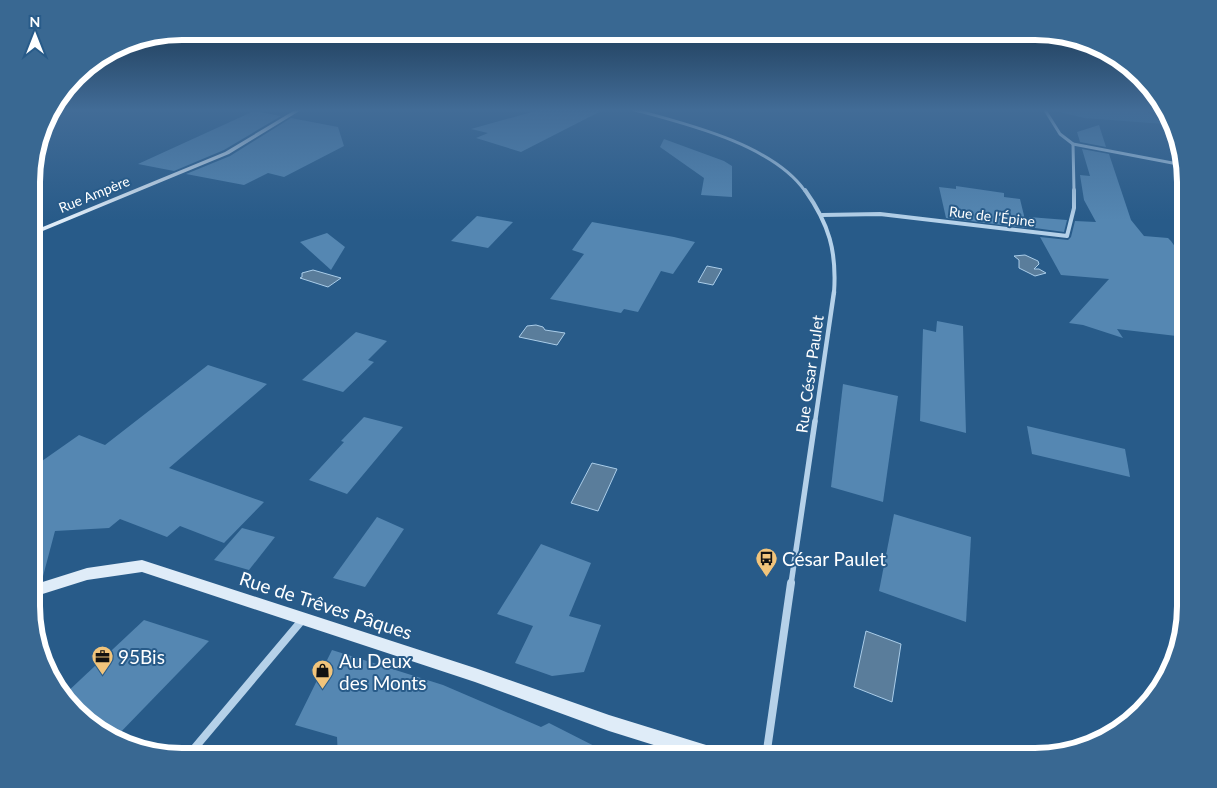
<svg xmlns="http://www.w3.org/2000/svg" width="1217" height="788" viewBox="0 0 1217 788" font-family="Lato,sans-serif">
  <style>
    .green { fill: #3d75a5 }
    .water { fill: #5a7d9b; stroke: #aacde9 }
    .building { fill: #5587b2 }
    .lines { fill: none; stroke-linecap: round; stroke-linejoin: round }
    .street-far4 { stroke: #b5d1e9; stroke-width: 3 }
    .street-far3 { stroke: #b5d1e9; stroke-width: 4 }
    .street-far2 { stroke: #b5d1e9; stroke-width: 4.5 }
    .street-far1 { stroke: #b5d1e9; stroke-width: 5.5 }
    .street { stroke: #b5d1e9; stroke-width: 8 }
    .secondary { fill: #dfecf8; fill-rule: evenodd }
    .labels { text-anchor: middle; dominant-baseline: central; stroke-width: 4; stroke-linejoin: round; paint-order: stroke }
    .far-street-label { font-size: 14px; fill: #fff; stroke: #285b89 }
    .street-label { font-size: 16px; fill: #fff; stroke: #285b89 }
    .near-poi-label { font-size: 19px; fill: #fff; stroke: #285b89; text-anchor: start }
    .near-street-label { font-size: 19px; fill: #fff; stroke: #285b89 }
    .rim { fill: none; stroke: #fff; stroke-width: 6 }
  </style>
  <rect width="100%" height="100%" fill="#285b89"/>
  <polygon class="green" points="1052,110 1145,110 1164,124 1084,118"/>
  <g class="water">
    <polygon points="1025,255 1038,261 1039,264 1034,269 1039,269 1046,273 1035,276 1019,268 1019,260 1014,256"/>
    <polygon points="707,266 722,269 713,285 698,282"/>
    <polygon points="313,270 341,278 328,287 300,278 302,277 302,273"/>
    <polygon points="536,325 543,327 545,330 565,333 557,345 519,337 527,326"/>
    <polygon points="592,463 617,469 598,511 571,503"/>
    <polygon points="866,631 901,644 892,702 854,687"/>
  </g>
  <g class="building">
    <polygon points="539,110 603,110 521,152 476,138 488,133 471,129"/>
    <polygon points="254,111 281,116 224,150 174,171 138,164"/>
    <polygon points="291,118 338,127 344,146 284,177 268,173 244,185 186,174 230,156"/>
    <polygon points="1099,125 1106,147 1080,142 1077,132"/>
    <polygon points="664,139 724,161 732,166 732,197 701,195 704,178 660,147"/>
    <polygon points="1082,149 1109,154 1131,220 1144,236 1168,238 1171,241 1185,261 1185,337 1117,329 1123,338 1083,325 1069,323 1109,279 1061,275 1040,237 1068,240 1071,237 1075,221 1096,222 1084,200 1080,175 1090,176"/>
    <polygon points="956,186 1004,193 1004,197 1020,199 1027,228 946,218 939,187 956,189"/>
    <polygon points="477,216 513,222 488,248 451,241"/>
    <polygon points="1029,217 1067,220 1064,232 1035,228"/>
    <polygon points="592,222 674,237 695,242 673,274 661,271 638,312 624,309 621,313 550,299 584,254 572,250"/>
    <polygon points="327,233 345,247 331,270 300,242"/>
    <polygon points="937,321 963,326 966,433 920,421 923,329 936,332"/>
    <polygon points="356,332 387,341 368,360 374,362 343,392 302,380"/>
    <polygon points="208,365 267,384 169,468 264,502 224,543 180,526 167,537 120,519 109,528 55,531 42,580 32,583 32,468 79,435 105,445"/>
    <polygon points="843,384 898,396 883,502 831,487"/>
    <polygon points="364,417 403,427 347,494 309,480 344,442 341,441"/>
    <polygon points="1027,426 1125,449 1130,477 1032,454"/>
    <polygon points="894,514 971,537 966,622 879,591"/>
    <polygon points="377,517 404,529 365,587 333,578"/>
    <polygon points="242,528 275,537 249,570 214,560"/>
    <polygon points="541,544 591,563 569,616 601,625 584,672 552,676 515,663 533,626 497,614"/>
    <polygon points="144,620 209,641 114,739 98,731 64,695"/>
    <polygon points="332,650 443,685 541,727 549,723 616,757 475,757 450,745 443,757 338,757 337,737 295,725"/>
  </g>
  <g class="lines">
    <g class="street-far4">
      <path d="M635 110C687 124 773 145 805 191"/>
      <polyline points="1045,110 1060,134 1073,144 1183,165"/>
      <polyline points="1073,144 1074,191"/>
    </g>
    <g class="street-far3">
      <path d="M805 190C829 224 837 251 834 293"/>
      <polyline points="822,215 880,214 1067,236 1074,208 1074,190"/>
    </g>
    <polyline class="street-far2" points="815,422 834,292"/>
    <polyline class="street-far1" points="791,584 815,421"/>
    <g class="street">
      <polyline points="187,757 303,619"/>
      <polyline points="766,757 791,583"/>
    </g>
    <g class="secondary">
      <polygon points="295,110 301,110 229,154 33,235 33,231 225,152"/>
      <polygon points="142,560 475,668 609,715 719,749 725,751 727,757 692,757 609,731 475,682 142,572 87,580 33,597 33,585 87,568"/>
    </g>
  </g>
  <linearGradient id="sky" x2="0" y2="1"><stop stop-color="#16324b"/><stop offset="0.5" stop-color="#426c97"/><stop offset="1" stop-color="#426c97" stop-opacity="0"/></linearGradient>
  <rect width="1217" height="220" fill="url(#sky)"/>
  <defs>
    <symbol id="bus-pin" viewBox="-11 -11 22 30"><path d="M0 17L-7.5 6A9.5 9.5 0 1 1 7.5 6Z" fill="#f1c47b" stroke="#285b89"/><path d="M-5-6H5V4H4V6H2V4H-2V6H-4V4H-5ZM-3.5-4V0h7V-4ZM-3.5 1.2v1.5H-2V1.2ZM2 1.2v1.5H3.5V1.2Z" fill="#111"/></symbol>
    <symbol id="office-pin" viewBox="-11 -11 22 30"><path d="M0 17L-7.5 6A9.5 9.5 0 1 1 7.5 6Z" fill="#f1c47b" stroke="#285b89"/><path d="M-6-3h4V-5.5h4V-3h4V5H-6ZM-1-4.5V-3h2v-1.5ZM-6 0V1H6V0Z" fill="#111"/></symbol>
    <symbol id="shop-pin" viewBox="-11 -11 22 30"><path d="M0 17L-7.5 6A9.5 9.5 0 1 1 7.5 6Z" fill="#f1c47b" stroke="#285b89"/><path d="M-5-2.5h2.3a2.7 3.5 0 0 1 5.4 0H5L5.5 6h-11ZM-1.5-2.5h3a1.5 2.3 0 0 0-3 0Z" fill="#111"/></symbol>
  </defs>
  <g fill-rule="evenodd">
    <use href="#bus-pin" x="754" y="546" width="25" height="34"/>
    <use href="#office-pin" x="90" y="644" width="25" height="34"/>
    <use href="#shop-pin" x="310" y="658" width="25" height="34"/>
  </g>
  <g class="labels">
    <g class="far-street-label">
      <text transform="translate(94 194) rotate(-22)">Rue Ampère</text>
      <text transform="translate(992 216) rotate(7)">Rue de l'Épine</text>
    </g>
    <g class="street-label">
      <text transform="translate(809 374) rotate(-82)">Rue César Paulet</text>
    </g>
    <g class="near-poi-label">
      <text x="782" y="558">César Paulet</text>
      <text x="118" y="656">95Bis</text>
      <text x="339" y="660">Au Deux<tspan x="339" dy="22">des Monts</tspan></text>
    </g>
    <g class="near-street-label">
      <text transform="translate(326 605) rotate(18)">Rue de Trêves Pâques</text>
    </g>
  </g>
  <path d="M0 0H1217V788H0ZM182 40H1035A142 142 0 0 1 1177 182V606A142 142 0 0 1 1035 748H182A142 142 0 0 1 40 606V182A142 142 0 0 1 182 40Z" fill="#396892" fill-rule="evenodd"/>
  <path class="rim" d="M182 40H1035A142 142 0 0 1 1177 182V606A142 142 0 0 1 1035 748H182A142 142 0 0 1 40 606V182A142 142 0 0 1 182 40Z"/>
  <g transform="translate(35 35)" stroke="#285b89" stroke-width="4" paint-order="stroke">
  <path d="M0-4L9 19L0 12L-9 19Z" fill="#ffffff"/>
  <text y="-8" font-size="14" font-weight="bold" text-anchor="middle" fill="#ffffff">N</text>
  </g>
</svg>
